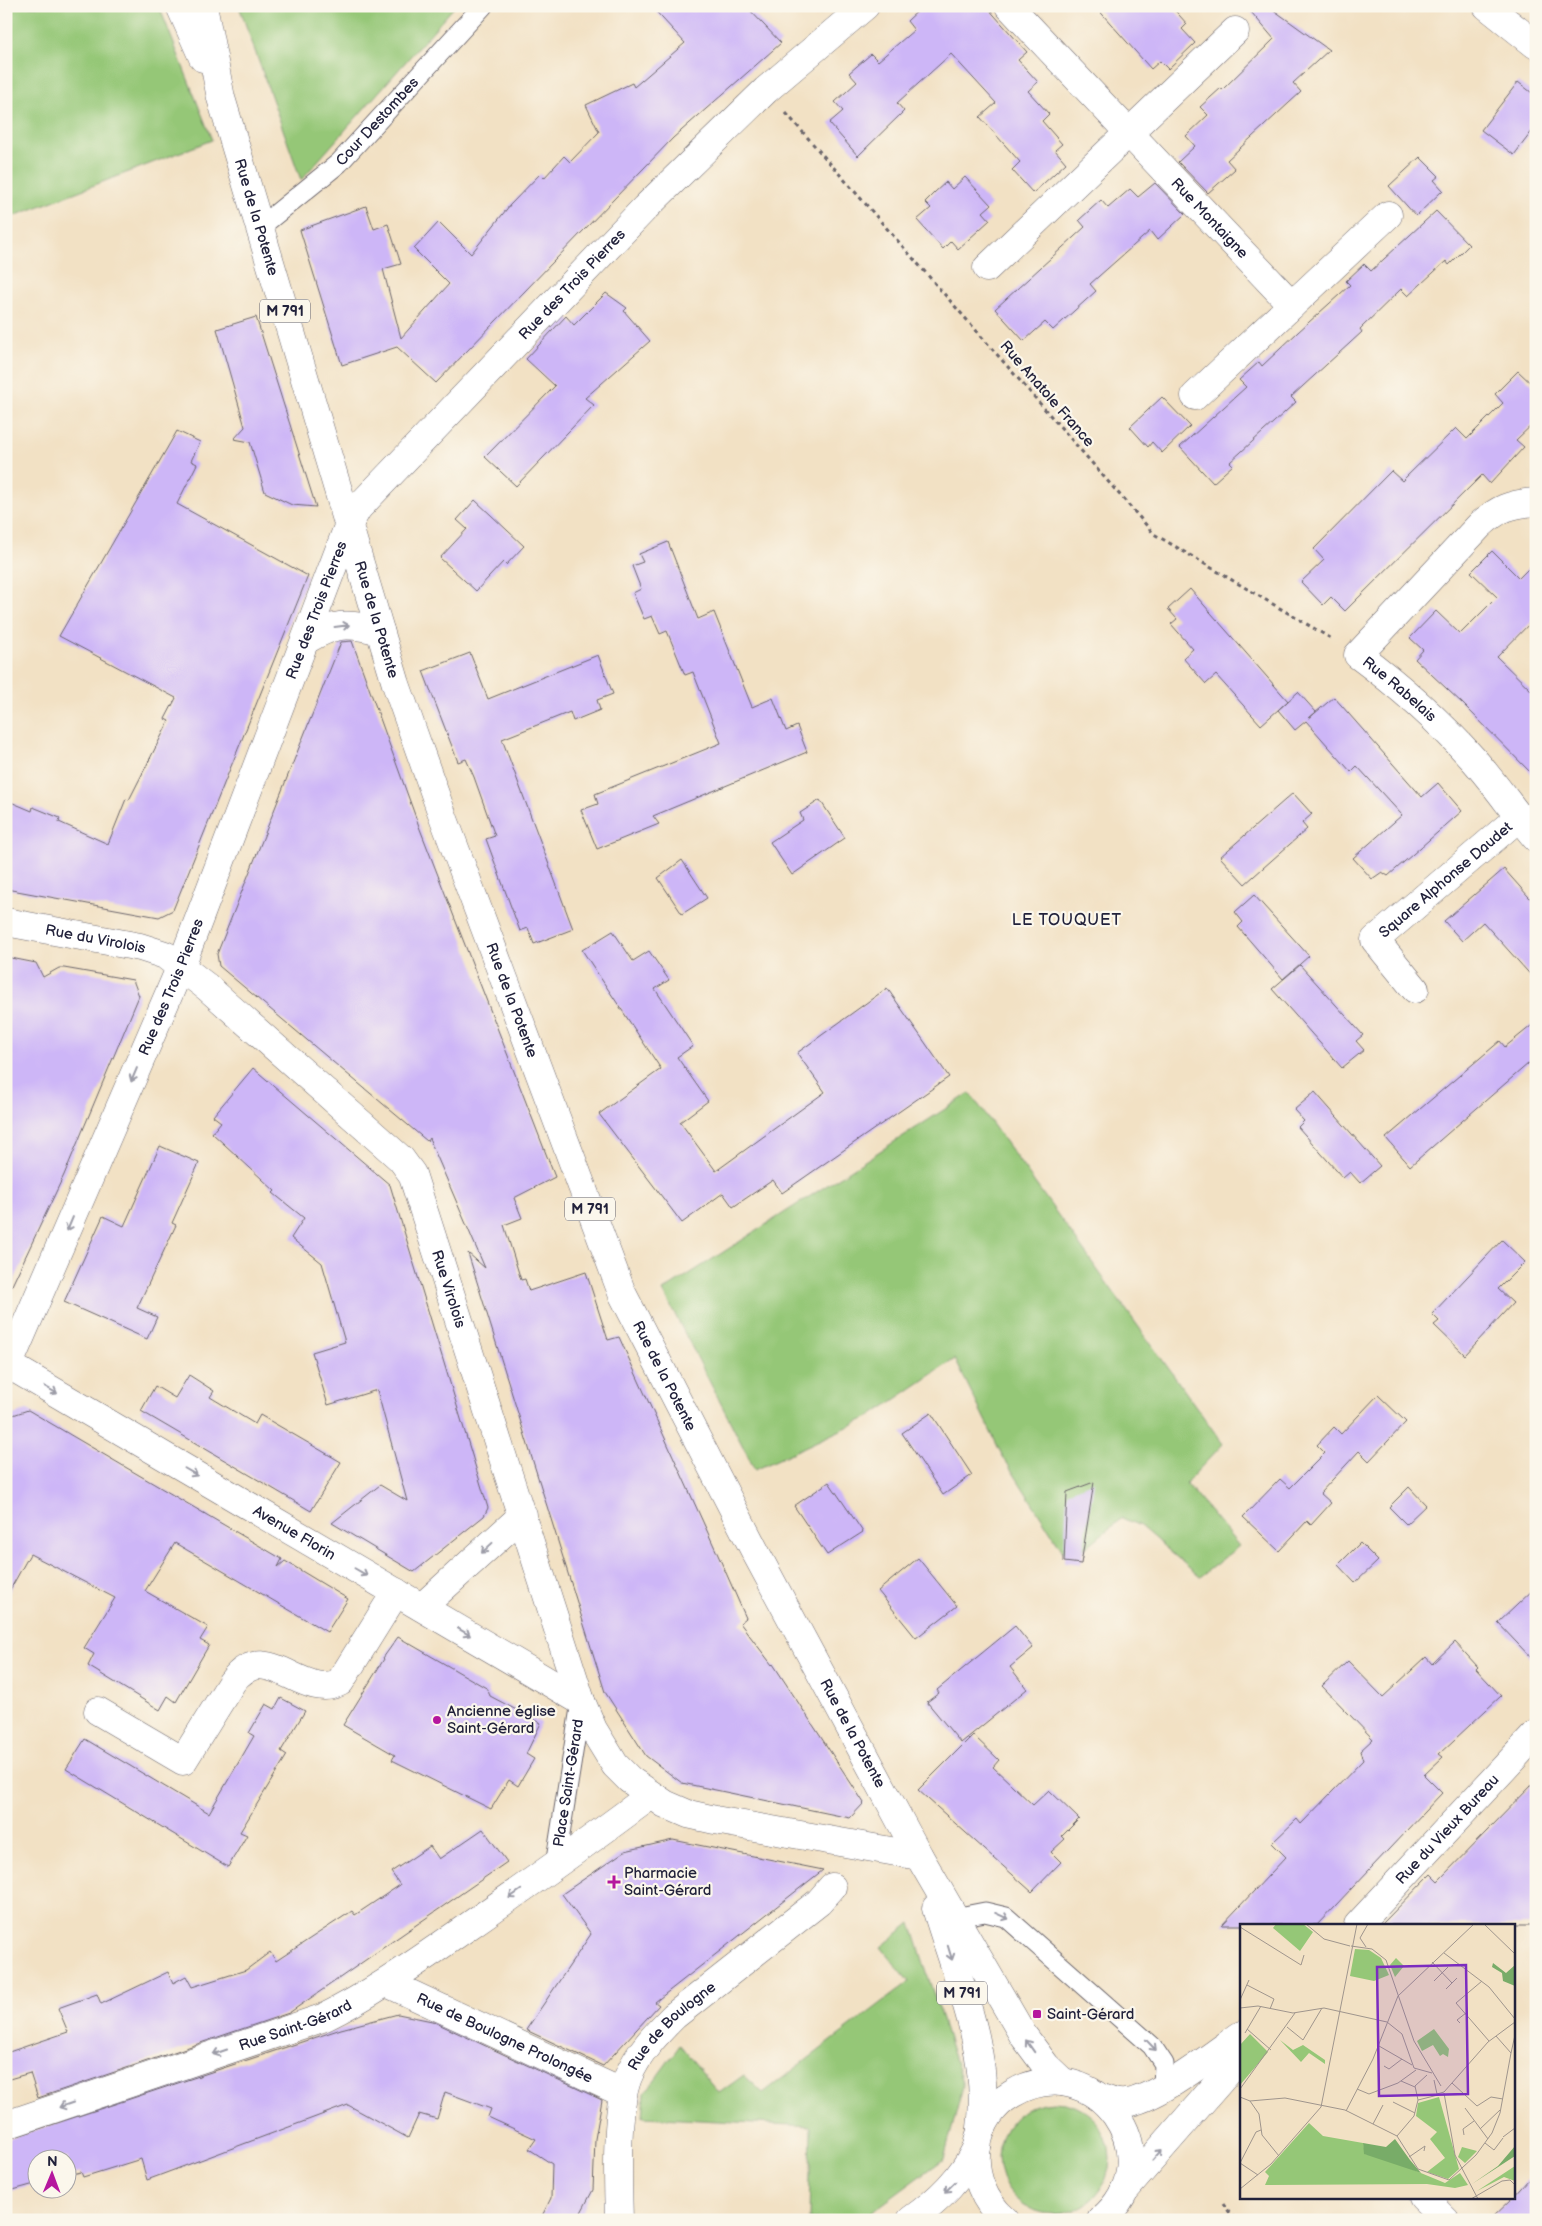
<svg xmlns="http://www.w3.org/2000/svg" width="1542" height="2226" viewBox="0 0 1542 2226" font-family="'Balsamiq Sans',sans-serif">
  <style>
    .green { fill: #95c777; stroke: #5c7459 }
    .building { fill: #cdb6f7 }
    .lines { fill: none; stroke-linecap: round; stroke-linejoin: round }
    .service-casing { stroke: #6b656b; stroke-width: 21 }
    .minor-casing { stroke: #6b656b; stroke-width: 29 }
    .tertiary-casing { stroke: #6b656b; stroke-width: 29 }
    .secondary-casing { stroke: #6b656b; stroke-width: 29 }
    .primary-casing { stroke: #6b656b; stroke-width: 29 }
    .path { stroke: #6b656b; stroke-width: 3; stroke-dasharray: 4 4; stroke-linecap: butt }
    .service { stroke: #fff; stroke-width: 19 }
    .minor { stroke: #fff; stroke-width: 28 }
    .tertiary { stroke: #fff; stroke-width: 28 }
    .secondary { stroke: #fff; stroke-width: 28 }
    .primary { stroke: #fff; stroke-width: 28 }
    .oneway { stroke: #9c9ca7 }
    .poi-dot { fill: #b5179e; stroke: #fbf7ec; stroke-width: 2 }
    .labels { text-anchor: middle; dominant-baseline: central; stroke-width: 4.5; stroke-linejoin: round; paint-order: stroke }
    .shield { fill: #fbf7ec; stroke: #636270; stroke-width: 1 }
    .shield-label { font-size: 14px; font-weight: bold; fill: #22223b }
    .street-label { font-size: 15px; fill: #22223b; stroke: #fbf7ec }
    .poi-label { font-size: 15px; fill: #22223b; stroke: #fbf7ec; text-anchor: start }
    .neighbourhood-label { font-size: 16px; letter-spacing: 1px; fill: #22223b; stroke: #fbf7ec }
    .inset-road { fill: none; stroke: #9f958d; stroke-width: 1 }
    .view { fill: #7b2cbf; fill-opacity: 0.15; stroke: #7b2cbf; stroke-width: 2.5 }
    .inset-edge { fill: none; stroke: #22223b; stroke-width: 2.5 }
  </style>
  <rect width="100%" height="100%" fill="#fbf7ec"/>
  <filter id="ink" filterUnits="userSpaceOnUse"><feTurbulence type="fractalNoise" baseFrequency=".02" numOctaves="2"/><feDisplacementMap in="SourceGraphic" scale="10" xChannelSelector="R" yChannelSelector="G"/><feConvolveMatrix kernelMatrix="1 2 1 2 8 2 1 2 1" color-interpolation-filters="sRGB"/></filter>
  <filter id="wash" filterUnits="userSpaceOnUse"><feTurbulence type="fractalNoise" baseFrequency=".0096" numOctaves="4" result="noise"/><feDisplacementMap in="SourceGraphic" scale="20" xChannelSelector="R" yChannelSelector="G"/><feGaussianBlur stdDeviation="1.12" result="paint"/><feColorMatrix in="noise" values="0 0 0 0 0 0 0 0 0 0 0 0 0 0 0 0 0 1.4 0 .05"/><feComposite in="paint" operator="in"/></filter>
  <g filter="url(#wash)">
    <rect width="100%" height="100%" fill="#f2e1c4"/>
    <g class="green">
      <polygon points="6,6 159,6 212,140 6,219"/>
      <polygon points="239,6 455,6 301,180"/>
      <polygon points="970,1093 1223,1444 1186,1483 1239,1546 1200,1577 1140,1526 1122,1518 1069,1561 1002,1455 955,1359 871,1416 755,1470 663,1291"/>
      <polygon points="911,1923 963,2086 944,2159 861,2220 809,2220 811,2126 643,2117 645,2093 680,2045 719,2093 744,2075 763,2093 909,1982 881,1947"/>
      <circle cx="1054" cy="2158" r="56"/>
    </g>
    <g id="blocks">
      <g class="building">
        <polygon points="651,6 746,6 781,43 673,138 436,383 397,347 342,365 300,230 366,206 374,229 388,224 401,264 383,269 401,338 449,284 414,249 439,222 471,254 510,205 540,174 544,178 564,156 570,162 599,132 586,105 632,83 634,87 685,43"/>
        <polygon points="923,6 986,6 1027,52 1018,60 1038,82 1028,91 1049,114 1042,121 1062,144 1055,150 1066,163 1033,193 1012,170 1020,162 980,117 996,103 951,54 897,103 904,111 858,156 829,123 843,111 835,102 857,82 849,73 871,54 878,61 914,30 907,21"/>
        <polygon points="1095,6 1171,6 1187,24 1182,29 1195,43 1168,69 1160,61 1151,69"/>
        <polygon points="1246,6 1268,6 1329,50 1293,83 1301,92 1227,160 1235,169 1208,193 1178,162 1195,146 1186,136 1208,115 1200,107 1221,88 1222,90 1274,39"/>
        <polygon points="1518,82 1536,96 1536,126 1514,155 1481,130"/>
        <polygon points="1420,157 1439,176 1434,180 1443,190 1416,216 1389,186"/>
        <polygon points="965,177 991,205 983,212 990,220 958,249 951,241 943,249 917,220 931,208 925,202 935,192 946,182 952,189"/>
        <polygon points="1155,183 1185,214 1157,240 1150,231 1090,284 1096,291 1053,330 1045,322 1024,341 995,309 1085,227 1079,220 1101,200 1108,208 1130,189 1138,197"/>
        <polygon points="1436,211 1469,245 1449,265 1446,261 1408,296 1401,289 1360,329 1362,332 1291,397 1296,402 1230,462 1233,465 1213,483 1180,447 1246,387 1239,380 1259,362 1262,366 1298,332 1350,285 1346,281 1364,264 1371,271"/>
        <polygon points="606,293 627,308 624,311 650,341 585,398 594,405 516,486 485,457 555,386 526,359 566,316 574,325"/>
        <polygon points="256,317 316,507 292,505 265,492 250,442 234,439 245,427 217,329"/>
        <polygon points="1518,371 1536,388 1536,421 1516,440 1524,447 1490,484 1482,475 1345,611 1331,597 1323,605 1301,582 1324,560 1314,549 1391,471 1402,481 1456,428 1467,439 1503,403 1495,394"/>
        <polygon points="1162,397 1190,426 1162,453 1152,442 1148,447 1130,427"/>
        <polygon points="177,431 200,442 191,461 197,464 177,504 308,576 173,910 159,917 6,889 6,800 32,811 33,807 60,818 59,822 108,844 126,799 129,800 169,721 165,719 176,698 59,636"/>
        <polygon points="475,500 524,546 506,565 503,562 476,591 440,558 467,529 457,520"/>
        <polygon points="668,542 698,619 714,612 752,707 773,698 786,731 797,726 807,752 653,816 659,824 597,849 581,810 598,804 595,794 721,743 693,672 685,675 667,631 660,634 652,616 644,619 633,593 641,589 632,566 643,562 639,554"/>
        <polygon points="1492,551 1519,578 1536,561 1536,617 1497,657 1536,695 1536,778 1463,704 1415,659 1423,650 1410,638 1436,611 1460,634 1497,597 1471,572"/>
        <polygon points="1190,589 1288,701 1261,725 1216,675 1206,684 1183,658 1193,649 1171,624 1177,619 1168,609"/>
        <polygon points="352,641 420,829 555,1177 514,1198 522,1218 504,1225 521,1280 525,1279 529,1291 586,1272 608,1340 619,1337 723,1566 746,1618 740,1623 772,1665 773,1664 864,1803 850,1818 682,1783 646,1756 605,1692 468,1253 485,1268 429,1138 427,1141 219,966 217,954 341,642"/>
        <polygon points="470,653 488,699 598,655 613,694 597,700 600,710 573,721 570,712 502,739 573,929 534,944 528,928 520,931 486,839 495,836 474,777 466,759 458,762 423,671"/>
        <polygon points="1298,692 1316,712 1308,719 1334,697 1422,797 1438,783 1462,811 1388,876 1382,872 1372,879 1353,858 1402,815 1357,766 1351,772 1306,721 1295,730 1278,710"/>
        <polygon points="1293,793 1312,814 1302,823 1307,829 1245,884 1220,857"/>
        <polygon points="820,800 845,838 792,875 770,842 803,820 800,813"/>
        <polygon points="682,860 707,898 682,914 658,878"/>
        <polygon points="1504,869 1536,905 1536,981 1483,922 1462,941 1444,921"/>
        <polygon points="1254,895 1309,956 1283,979 1238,927 1243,922 1235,912"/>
        <polygon points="613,931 633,961 649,951 669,980 655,989 693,1046 677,1057 708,1101 680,1122 716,1171 825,1092 797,1053 887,988 949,1077 782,1193 773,1180 733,1207 723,1193 682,1223 599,1114 661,1069 582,950"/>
        <polygon points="6,957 36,963 43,977 59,968 64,968 133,980 139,996 64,1175 6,1298"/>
        <polygon points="1300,965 1363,1035 1356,1041 1364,1050 1342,1068 1272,989"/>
        <polygon points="1536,1022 1536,1057 1410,1166 1386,1138 1500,1041 1505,1047"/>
        <polygon points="253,1068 390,1185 488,1508 484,1516 414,1572 332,1523 380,1485 407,1501 377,1390 328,1405 312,1352 345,1342 322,1263 291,1238 304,1218 273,1193 275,1191 212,1133 221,1122 213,1116"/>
        <polygon points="1315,1092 1380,1166 1360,1183 1350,1172 1343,1178 1298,1127 1304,1121 1294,1110"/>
        <polygon points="160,1146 199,1163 172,1223 176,1225 137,1308 157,1317 147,1339 64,1302 103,1216 124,1226"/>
        <polygon points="1502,1240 1525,1262 1498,1289 1513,1303 1465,1355 1434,1325 1439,1321 1432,1314"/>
        <polygon points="189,1375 214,1391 210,1397 255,1424 260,1415 341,1462 311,1511 141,1411 155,1386 175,1398"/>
        <polygon points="1378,1395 1406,1422 1369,1461 1359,1451 1320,1493 1331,1503 1311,1525 1307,1521 1279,1551 1243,1517 1280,1479 1290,1488 1325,1453 1317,1445 1334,1427 1341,1434"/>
        <polygon points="28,1410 282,1559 278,1567 285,1561 348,1599 327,1632 175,1543 145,1591 208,1627 200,1640 209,1645 176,1702 168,1696 160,1710 88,1666 94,1654 84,1648 115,1598 30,1554 6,1597 6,1429 13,1415"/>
        <polygon points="931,1413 972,1475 943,1495 902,1433"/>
        <polygon points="829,1482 863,1532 827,1555 794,1506"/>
        <polygon points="1094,1482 1081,1564 1064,1562 1067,1492"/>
        <polygon points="1409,1487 1426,1505 1406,1524 1389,1507"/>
        <polygon points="1360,1543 1378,1561 1355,1583 1338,1565"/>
        <polygon points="918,1558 957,1606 916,1638 878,1591"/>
        <polygon points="1536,1587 1536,1663 1498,1623"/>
        <polygon points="1015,1626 1033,1648 1010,1667 1027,1689 961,1743 927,1702 939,1693 937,1690"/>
        <polygon points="398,1637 488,1689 490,1696 541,1723 526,1754 534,1759 518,1786 509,1780 491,1809 392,1760 395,1755 343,1725 384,1659 383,1658"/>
        <polygon points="1455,1642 1478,1667 1476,1669 1501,1696 1439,1754 1443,1757 1424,1775 1442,1793 1317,1925 1222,1925 1286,1857 1272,1843 1297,1819 1301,1824 1363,1760 1360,1751 1373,1739 1322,1686 1348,1661 1383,1697 1426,1657 1432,1664"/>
        <polygon points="281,1698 305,1711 281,1751 287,1755 240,1832 247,1835 228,1867 66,1769 85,1739 209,1813 254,1736 249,1733 266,1704 275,1709"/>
        <polygon points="973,1735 999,1760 993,1767 1033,1805 1049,1790 1079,1819 1062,1836 1065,1839 1051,1852 1061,1862 1032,1892 918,1790"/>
        <polygon points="1536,1781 1536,1925 1381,1925 1431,1874 1438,1881"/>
        <polygon points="483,1829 507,1862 289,2013 38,2098 30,2073 6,2080 6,2053 68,2032 58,2008 97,1994 101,2004 168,1972 173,1983 186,1976 192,1987 246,1970 270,1952 276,1961 352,1911 355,1915 400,1885 391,1872 430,1846 439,1859"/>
        <polygon points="673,1840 823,1870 655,2002 659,2005 603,2066 526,2030 591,1934 562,1894 625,1851"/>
        <polygon points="398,2014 432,2021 602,2100 595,2139 593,2190 577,2220 540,2220 551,2198 552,2164 529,2149 536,2139 488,2117 491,2109 445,2092 437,2119 419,2114 408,2138 348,2105 147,2180 141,2159 83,2177 81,2172 68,2175 68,2158 38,2158 38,2183 6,2192 6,2140 341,2029"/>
        <polygon points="1536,2171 1536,2220 1489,2220 1513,2197"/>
      </g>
    </g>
  </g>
  <g filter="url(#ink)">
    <use href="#blocks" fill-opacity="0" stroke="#6b656b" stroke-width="1"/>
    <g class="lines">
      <defs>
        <g id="service">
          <path id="s1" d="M260 227 339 163 483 6"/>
          <path id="s2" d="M555 1866 581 1702"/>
          <polyline points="954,1918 985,1912 1006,1917 1152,2046 1164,2064 1163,2087"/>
        </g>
        <g id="minor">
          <path id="s3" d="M1009 6 1292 305"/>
          <polyline points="1487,6 1536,45"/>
          <polyline points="987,268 1235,31"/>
          <polyline points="1195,396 1388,215"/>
          <path id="s4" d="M1536 502C1510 504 1499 508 1480 525L1358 655C1400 686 1439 721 1474 760 1496 785 1515 813 1536 838"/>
          <path id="s5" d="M6 922 140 947 165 955 207 987 401 1159 412 1174 581 1701 593 1729 615 1765 630 1780 665 1804 688 1814 715 1820 919 1856"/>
          <path id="s6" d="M1415 989 1375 940 1519 817"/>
          <path id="s7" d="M9 1365 581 1701"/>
          <polyline points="422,1607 523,1515"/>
          <path d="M98 1711 183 1761 232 1682C266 1636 302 1702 340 1682L396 1592"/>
          <path id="s8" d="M387 1983 623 2093"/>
          <path id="s9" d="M6 2125 325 2017C374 1993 418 1961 463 1930 526 1886 589 1842 651 1795"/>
          <polyline points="1423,2197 1446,2220"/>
          <path id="s10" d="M619 2220C618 2183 615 2110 628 2077 638 2053 656 2034 674 2016L819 1902 832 1887"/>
        </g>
        <g id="tertiary">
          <path id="s11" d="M6 1371 181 966 349 524 358 508 645 208 766 90 865 6"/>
          <path d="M911 2220C939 2200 962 2178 977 2147"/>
        </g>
        <g id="secondary">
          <path id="s12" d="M1358 1925 1536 1734"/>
          <path d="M1099 2097C1107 2100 1116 2104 1125 2103 1156 2100 1214 2054 1241 2035"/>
          <polyline points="1124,2191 1241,2057"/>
        </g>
        <g id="primary">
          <polyline points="180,6 203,58"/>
          <path id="s13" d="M203 6 221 98 396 684 441 811 622 1293 757 1555 919 1856 1023 2035 1046 2066 1063 2082"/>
          <path d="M306 640C334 623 348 622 380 631"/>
          <path d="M936 1908C957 1978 991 2053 981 2128"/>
          <path d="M1005 2220C984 2202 972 2174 977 2146 981 2124 993 2105 1012 2094 1095 2044 1176 2158 1101 2220"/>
        </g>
      </defs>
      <use href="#service" class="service-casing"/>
      <use href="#minor" class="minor-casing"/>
      <use href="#tertiary" class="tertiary-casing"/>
      <use href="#secondary" class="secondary-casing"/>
      <use href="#primary" class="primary-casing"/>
      <g class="path">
        <polyline points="786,113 1154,534 1332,639"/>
        <polyline points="1223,2203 1235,2220"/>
      </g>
      <use href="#service" class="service"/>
      <use href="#minor" class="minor"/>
      <use href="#tertiary" class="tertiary"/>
      <use href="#secondary" class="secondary"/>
      <use href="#primary" class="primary"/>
    </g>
    <defs><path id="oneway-shaft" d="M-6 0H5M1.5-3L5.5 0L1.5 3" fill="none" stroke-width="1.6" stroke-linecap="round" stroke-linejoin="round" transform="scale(1.25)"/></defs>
    <g class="oneway">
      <use href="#oneway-shaft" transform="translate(342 626) rotate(-7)"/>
      <use href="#oneway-shaft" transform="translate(134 1075) rotate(113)"/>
      <use href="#oneway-shaft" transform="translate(70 1224) rotate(113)"/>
      <use href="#oneway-shaft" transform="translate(51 1390) rotate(30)"/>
      <use href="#oneway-shaft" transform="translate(191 1472) rotate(30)"/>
      <use href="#oneway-shaft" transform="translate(487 1548) rotate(137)"/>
      <use href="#oneway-shaft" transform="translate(361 1572) rotate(30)"/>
      <use href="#oneway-shaft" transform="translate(464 1632) rotate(31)"/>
      <use href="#oneway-shaft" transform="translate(515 1894) rotate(145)"/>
      <use href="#oneway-shaft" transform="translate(1002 1916) rotate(24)"/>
      <use href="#oneway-shaft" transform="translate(950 1953) rotate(73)"/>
      <use href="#oneway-shaft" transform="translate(1151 2045) rotate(46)"/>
      <use href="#oneway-shaft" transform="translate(1030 2046) rotate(-125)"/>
      <use href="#oneway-shaft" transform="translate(220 2052) rotate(161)"/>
      <use href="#oneway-shaft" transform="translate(66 2105) rotate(161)"/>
      <use href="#oneway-shaft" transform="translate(1157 2155) rotate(-48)"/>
      <use href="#oneway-shaft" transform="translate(950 2187) rotate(135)"/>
    </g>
  </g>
  <g class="poi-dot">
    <circle cx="437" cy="1720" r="5"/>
    <path d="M611.5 1874.5h5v5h5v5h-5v5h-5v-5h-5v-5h5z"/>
    <rect x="1032" y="2009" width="10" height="10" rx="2.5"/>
  </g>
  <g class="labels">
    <g class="shield">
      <rect x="260" y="299.5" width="50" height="23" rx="4"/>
      <rect x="565" y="1197.5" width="50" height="23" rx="4"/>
      <rect x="937" y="1981.5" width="50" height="23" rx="4"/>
    </g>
    <g class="shield-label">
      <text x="285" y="311">M 791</text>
      <text x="590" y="1209">M 791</text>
      <text x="962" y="1993">M 791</text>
    </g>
    <g class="street-label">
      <text stroke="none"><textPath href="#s1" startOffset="158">Cour Destombes</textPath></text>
      <text stroke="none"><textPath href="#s13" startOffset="218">Rue de la Potente</textPath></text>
      <text stroke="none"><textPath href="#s3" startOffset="292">Rue Montaigne</textPath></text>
      <text stroke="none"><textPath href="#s11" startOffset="1242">Rue des Trois Pierres</textPath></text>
      <text transform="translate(1047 394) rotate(49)">Rue Anatole France</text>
      <text stroke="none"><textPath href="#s11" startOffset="822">Rue des Trois Pierres</textPath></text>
      <text stroke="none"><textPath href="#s13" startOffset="638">Rue de la Potente</textPath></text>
      <text stroke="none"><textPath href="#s4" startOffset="294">Rue Rabelais</textPath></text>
      <text stroke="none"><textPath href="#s6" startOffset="156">Square Alphonse Daudet</textPath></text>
      <text stroke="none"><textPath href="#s5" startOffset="91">Rue du Virolois</textPath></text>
      <text stroke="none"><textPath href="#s11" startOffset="418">Rue des Trois Pierres</textPath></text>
      <text stroke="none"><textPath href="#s13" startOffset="1042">Rue de la Potente</textPath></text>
      <text stroke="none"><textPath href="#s5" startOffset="614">Rue Virolois</textPath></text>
      <text stroke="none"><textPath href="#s13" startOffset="1448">Rue de la Potente</textPath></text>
      <text stroke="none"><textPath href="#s7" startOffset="331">Avenue Florin</textPath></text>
      <text stroke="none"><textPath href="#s13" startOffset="1852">Rue de la Potente</textPath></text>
      <text stroke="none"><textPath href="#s2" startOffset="84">Place Saint-Gérard</textPath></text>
      <text stroke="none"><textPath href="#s12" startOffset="131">Rue du Vieux Bureau</textPath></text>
      <text stroke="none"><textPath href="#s9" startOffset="306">Rue Saint-Gérard</textPath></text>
      <text stroke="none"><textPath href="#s10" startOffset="212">Rue de Boulogne</textPath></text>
      <text stroke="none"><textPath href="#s8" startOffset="130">Rue de Boulogne Prolongée</textPath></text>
    </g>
    <g class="poi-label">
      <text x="447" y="1711">Ancienne église<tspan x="447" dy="17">Saint-Gérard</tspan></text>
      <text x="624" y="1873">Pharmacie<tspan x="624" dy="17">Saint-Gérard</tspan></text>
      <text x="1047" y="2014">Saint-Gérard</text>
    </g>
    <g class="neighbourhood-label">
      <text x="1067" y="920">LE TOUQUET</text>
    </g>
  </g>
  <g transform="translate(1240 1924)">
    <rect width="275" height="275" fill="#f2e1c4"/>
    <path d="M36 0H63L73 8 60 27 33 4ZM115 25 129 26 141 34 149 51 134 57 110 52ZM156 34 164 42 155 53 150 41ZM194 105 209 125 208 133 203 130 200 132 193 121 182 127 177 117ZM10 110 28 128 0 161V121ZM40 116 53 126 63 121 85 136V140L69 129 61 138ZM199 173 219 245 208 255 187 248 205 234 190 215 197 208 176 192 178 179ZM69 199 83 212 123 219 125 230 147 235 205 259 220 249 228 261 215 264 187 260 25 261 29 252 25 248ZM222 223 237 227 225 239 218 233ZM275 242V257L264 253 237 267Z" fill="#95c777"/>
    <path d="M253 39 266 49 275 41V62L263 57 262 49 252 43ZM155 215 170 236 181 249 124 230 123 219 146 223ZM275 222V232L232 260 258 242Z" fill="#78ac68"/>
    <path class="inset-road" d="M66 0 84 15 110 22M244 0 275 30M0 3 61 41 64 31M111 22 132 25 146 36 174 117 201 162M126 23 120 14 128 0M204 29 249 63 275 95M192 38 212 59M194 57 208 43M242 57 216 79 249 117M7 61 34 75 30 85M206 65 217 54M0 76 9 56M0 84 18 82 53 89 84 84 147 98 162 110 174 144 192 149M220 99 217 96 226 89M47 103 63 116 82 84M7 105 31 126M5 109 21 82M256 112 271 129M139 122 172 141M271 129 275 111M144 142 149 145 162 135M194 156 197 170 204 168M161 157 175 163M212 159 237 182 251 173 263 175M0 165 55 89M117 165 129 170 158 159 176 146M204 168 248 118 275 98M204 169 215 231 238 275M0 173 10 177 45 174 105 186 157 212M178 176 198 171M10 177 19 190 22 211 39 232M153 178 175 189M225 184 248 215M106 187 133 135 158 72 234 0M133 200 143 181M240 205 260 186M224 211 223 205 234 197M157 212 178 245 209 256 236 231 252 209 260 189 271 129M157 212 174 192 178 176 175 162 187 151M263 213 275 204M245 219 254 226 263 214M169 233 185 222 184 227M0 239 16 208 21 206M0 239 18 251M0 265 31 240 81 183 117 0M231 275 262 257 270 256 275 261"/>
    <path class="view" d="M226 41 228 170 139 172 137 43Z"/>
    <rect width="275" height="275" class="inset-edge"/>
  </g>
  <rect width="1542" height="2226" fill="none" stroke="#fbf7ec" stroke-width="25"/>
  <g transform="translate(52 2174) rotate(1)"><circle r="24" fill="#fbf7ec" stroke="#a4a2a5"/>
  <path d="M0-4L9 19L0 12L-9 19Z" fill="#b5179e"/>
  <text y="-8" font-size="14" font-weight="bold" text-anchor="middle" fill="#22223b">N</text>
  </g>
</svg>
